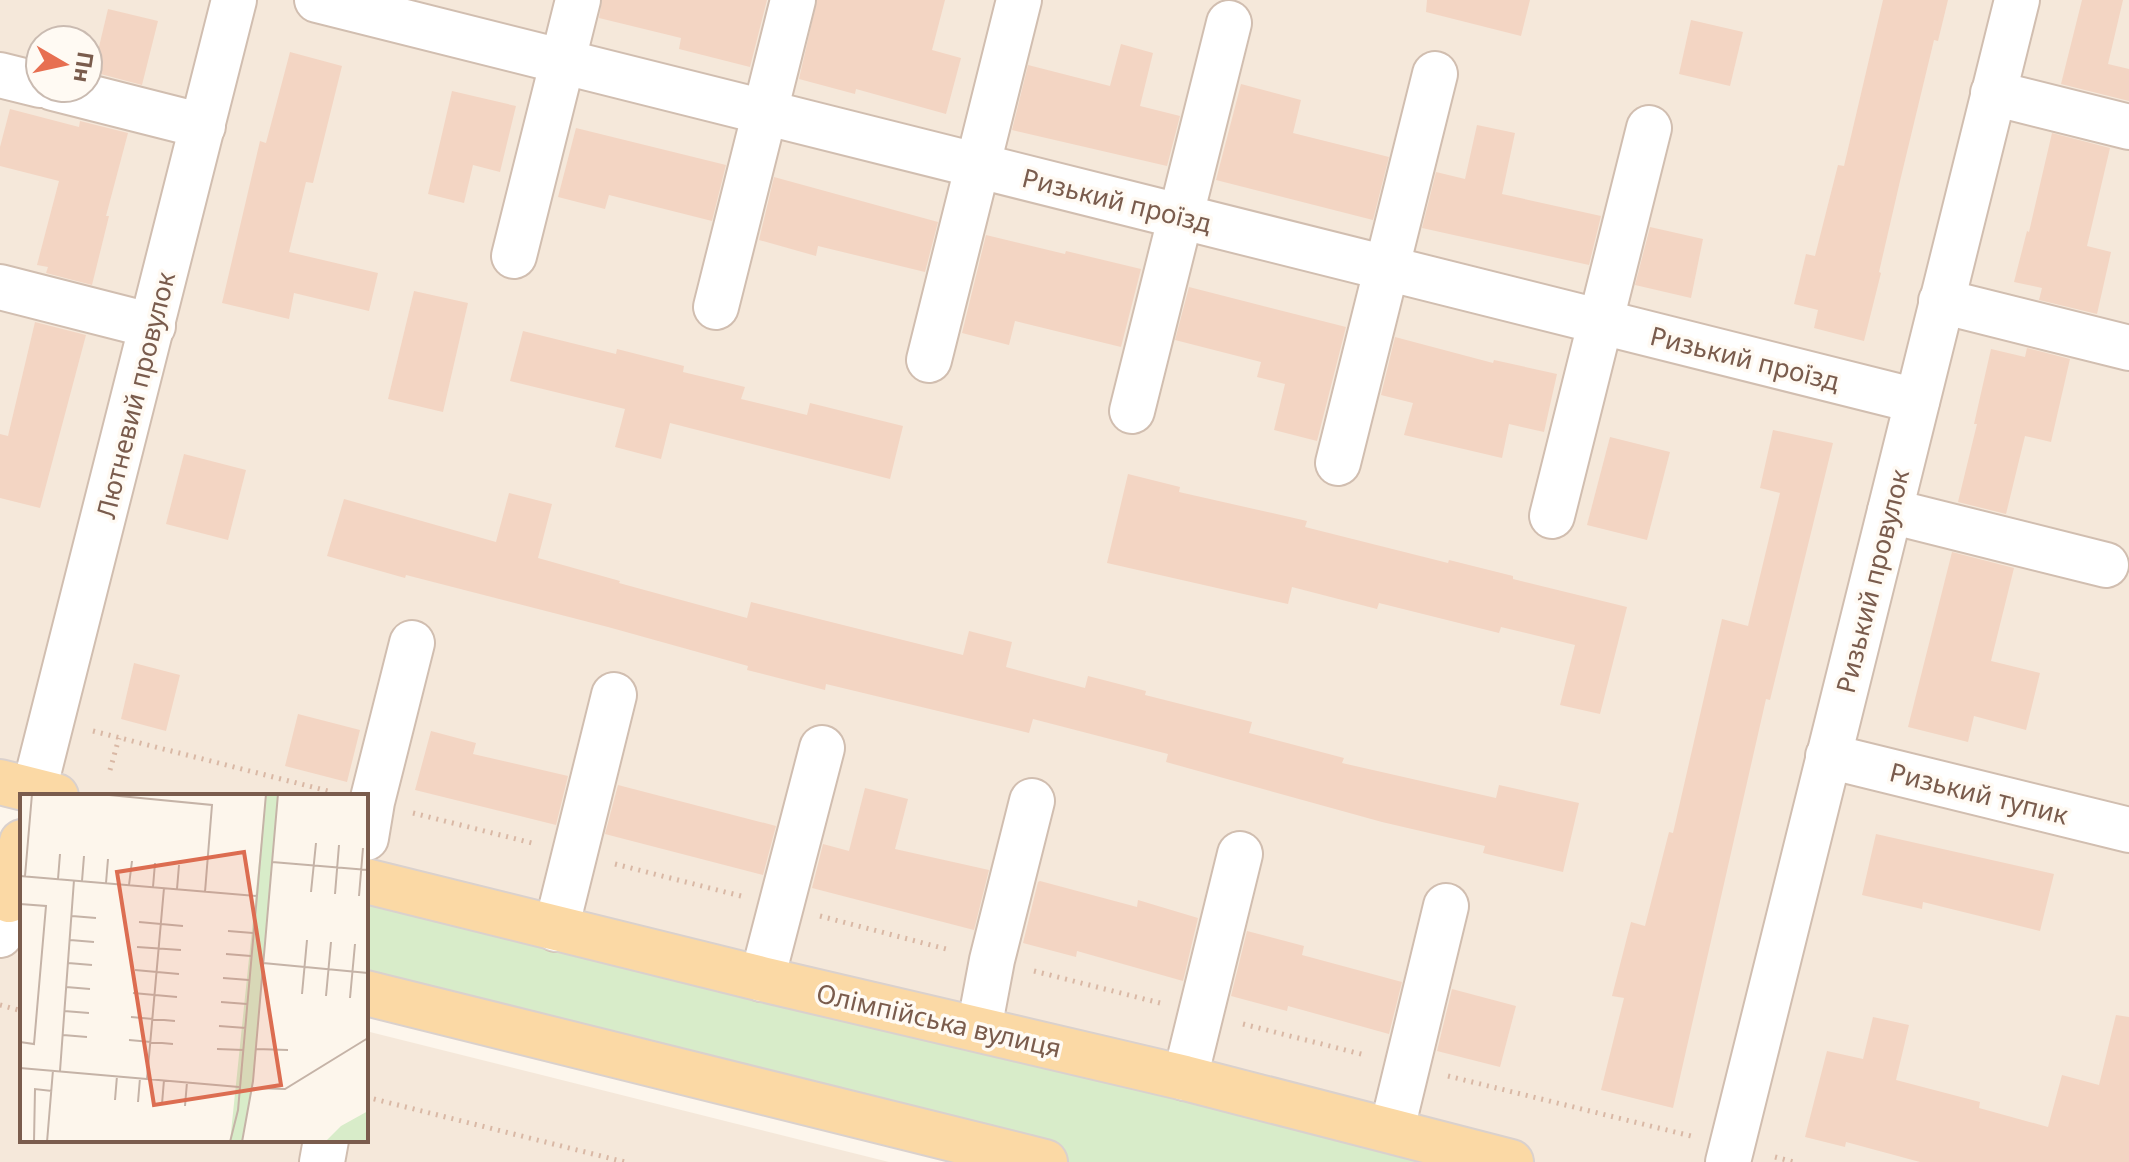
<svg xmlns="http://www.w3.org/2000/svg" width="2129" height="1162" viewBox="0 0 2129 1162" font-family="'Noto Sans',sans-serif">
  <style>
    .residential { fill: #f5e8da; fill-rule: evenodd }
    .green { fill: #d8ecc9 }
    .building { fill: #f3d5c3 }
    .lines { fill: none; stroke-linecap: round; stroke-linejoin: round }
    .minor-casing { stroke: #d1beb0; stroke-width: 48 }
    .major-casing { stroke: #dad1cd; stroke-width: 48 }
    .path { stroke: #d9b8a5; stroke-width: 5; stroke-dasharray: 2 6; stroke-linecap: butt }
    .minor { stroke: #fff; stroke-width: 44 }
    .major { stroke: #fbd9a5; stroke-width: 44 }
    .labels { text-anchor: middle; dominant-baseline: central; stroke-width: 7; stroke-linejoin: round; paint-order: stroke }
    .street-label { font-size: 26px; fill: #7a5c4d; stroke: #fffaf3 }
    .inset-road { fill: none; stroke: #c5b3a7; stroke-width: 2 }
    .view { fill: #dc6d51; fill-opacity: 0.15; stroke: #dc6d51; stroke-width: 4 }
    .inset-edge { fill: none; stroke: #7a5c4d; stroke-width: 4 }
  </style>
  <rect width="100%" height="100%" fill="#fdf6ec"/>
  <g class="residential">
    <path d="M0 0H2129V1162H1508L366 875V796H51L0 783ZM40 40H88V88H40Z"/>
    <polygon points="0,940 22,945 22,1140 366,1140 366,1031 889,1162 0,1162"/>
  </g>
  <polygon class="green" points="366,878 1521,1162 1061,1162 366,989"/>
  <g class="building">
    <polygon points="602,0 767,0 750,67 679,49 681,38 599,18"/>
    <polygon points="817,0 945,0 932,50 961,58 946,114 856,89 855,94 799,79"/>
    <polygon points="1427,0 1530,0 1521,36 1426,12"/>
    <polygon points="1883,0 1948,0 1938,41 1934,40 1900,181 1879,272 1881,273 1864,341 1814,328 1818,310 1794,304 1806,254 1815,256 1838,165 1844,166"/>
    <polygon points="2082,0 2123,0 2108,64 2129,69 2129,101 2061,84"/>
    <polygon points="108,9 158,21 142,85 93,72"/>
    <polygon points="1691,20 1743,32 1730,86 1679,74"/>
    <polygon points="1121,44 1153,53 1140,106 1180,116 1167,166 1012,130 1028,65 1110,86"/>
    <polygon points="290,52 342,66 313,183 306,182 289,252 378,273 369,311 294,293 289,319 222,303 260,141 266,143"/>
    <polygon points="1241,84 1301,100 1293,133 1389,157 1373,220 1216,180"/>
    <polygon points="452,91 516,106 500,172 473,165 464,203 428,194"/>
    <polygon points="10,109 79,127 80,121 128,133 106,216 109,216 92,285 46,273 48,267 37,265 59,181 0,166 0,147"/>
    <polygon points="1477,125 1515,133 1502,194 1601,216 1589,265 1422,228 1436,172 1465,179"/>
    <polygon points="576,128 726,165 712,221 609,195 605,209 558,197"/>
    <polygon points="2052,133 2110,148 2087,246 2111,252 2097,314 2039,300 2042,288 2014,282 2027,231 2029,232"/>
    <polygon points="774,177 938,222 925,272 818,246 816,256 759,240"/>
    <polygon points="1650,227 1703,239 1691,298 1635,285"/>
    <polygon points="986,235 1065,254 1066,251 1141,269 1121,347 1015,321 1009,345 962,333"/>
    <polygon points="1189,287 1346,327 1317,441 1274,430 1285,384 1257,377 1261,362 1175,340"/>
    <polygon points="414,291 468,303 443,412 388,399"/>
    <polygon points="35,322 86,335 40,508 0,498 0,434 8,436"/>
    <polygon points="523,331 616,354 617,349 684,366 683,372 745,387 741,399 807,415 810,403 903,426 890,479 670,423 661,459 615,447 625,409 510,381"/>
    <polygon points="1395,337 1493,363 1494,360 1557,374 1544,432 1509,424 1502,458 1404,435 1413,403 1381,395"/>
    <polygon points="2027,348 2070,359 2051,442 2025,436 2006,514 1958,502 1977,424 1974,424 1991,349 2025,357"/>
    <polygon points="1773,430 1833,443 1770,700 1766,699 1673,1108 1601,1090 1624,998 1612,996 1631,922 1645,926 1669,832 1673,833 1722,619 1748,626 1780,493 1760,488"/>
    <polygon points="1610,437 1670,452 1647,540 1587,525"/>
    <polygon points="184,454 246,470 228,540 166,524"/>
    <polygon points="1128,474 1180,487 1179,492 1307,521 1305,527 1448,563 1449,560 1513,576 1513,579 1627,607 1600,714 1560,705 1575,645 1501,627 1499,633 1379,603 1377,609 1292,587 1288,604 1107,563"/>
    <polygon points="509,493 552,504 538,558 620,581 619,583 747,618 751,602 963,655 969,631 1012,642 1006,667 1085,688 1088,676 1146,691 1145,695 1252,722 1249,733 1344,758 1342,763 1496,798 1499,785 1579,803 1563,872 1483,853 1485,846 1382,822 1166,762 1168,754 1033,719 1029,733 826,684 825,690 747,670 748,666 608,627 406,575 405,578 327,556 344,499 496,542"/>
    <polygon points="1952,552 2014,568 1991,661 2040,673 2026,730 1974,716 1968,742 1908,727"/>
    <polygon points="134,663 180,675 166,731 121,719"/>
    <polygon points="298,714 360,730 347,782 285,766"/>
    <polygon points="431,731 476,743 473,754 568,776 556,825 415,790"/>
    <polygon points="618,785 776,826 763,875 605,834"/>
    <polygon points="865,788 908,799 895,849 989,870 974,930 812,888 823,844 849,851"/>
    <polygon points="1876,834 2054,874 2040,931 1923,902 1922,909 1862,895"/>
    <polygon points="1040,881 1137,907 1138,900 1198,918 1183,981 1077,951 1076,957 1023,943 1038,882"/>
    <polygon points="1247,931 1304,946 1302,955 1402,982 1389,1034 1288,1006 1287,1011 1231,996"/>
    <polygon points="1452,989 1516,1006 1500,1067 1437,1051"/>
    <polygon points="2116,1015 2129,1017 2129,1162 1920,1162 1846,1142 1845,1147 1805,1137 1827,1051 1863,1059 1873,1017 1909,1025 1896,1080 1980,1102 1979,1108 2048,1127 2062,1075 2099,1085"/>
  </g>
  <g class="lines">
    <defs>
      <g id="minor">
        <polyline points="317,0 1917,401"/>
        <polyline points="0,75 40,85"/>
        <polyline points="53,88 203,126"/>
        <polyline points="1993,93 2129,127"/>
        <polyline points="514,256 578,0"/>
        <polyline points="0,287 153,326"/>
        <polyline points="1941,301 2129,348"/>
        <polyline points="716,307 793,0"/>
        <polyline points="929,360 1019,0"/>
        <polyline points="1132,411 1229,23"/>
        <polyline points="1338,463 1435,74"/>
        <polyline points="1890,511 2106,565"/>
        <polyline points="1552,516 1649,128"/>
        <polyline points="1828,756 2129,830"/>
        <polyline points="34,790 234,0"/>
        <polyline points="366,838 372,802 412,643"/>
        <polyline points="556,929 614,695"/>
        <polyline points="0,935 9,900"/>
        <polyline points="762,979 822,748"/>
        <polyline points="979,1029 992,960 1032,801"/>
        <polyline points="1185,1078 1240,854"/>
        <polyline points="1392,1129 1446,906"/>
        <polyline points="322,1162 326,1140"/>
        <polyline points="1728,1162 2017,0"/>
      </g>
      <g id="major">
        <polyline points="0,782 56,796"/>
        <polyline points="366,881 762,979 1185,1078 1511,1162"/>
        <polyline points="9,900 22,842"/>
        <polyline points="366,993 1045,1162"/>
      </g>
    </defs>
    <use href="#minor" class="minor-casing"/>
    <use href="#major" class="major-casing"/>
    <g class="path">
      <polyline points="93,731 332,792"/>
      <polyline points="110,770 119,738"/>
      <polyline points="413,813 536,844"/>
      <polyline points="615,864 741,896"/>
      <polyline points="820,916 950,950"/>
      <polyline points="1034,971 1160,1003"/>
      <polyline points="0,1005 22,1011"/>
      <polyline points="1243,1024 1365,1055"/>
      <polyline points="1448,1076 1691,1136"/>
      <polyline points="366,1097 625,1162"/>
      <polyline points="1775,1157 1794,1162"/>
    </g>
    <use href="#minor" class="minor"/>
    <use href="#major" class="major"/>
  </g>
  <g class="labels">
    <g class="street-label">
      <text transform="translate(1117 200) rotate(14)">Ризький проїзд</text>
      <text transform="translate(1745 358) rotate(14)">Ризький проїзд</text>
      <text transform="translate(135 395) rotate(-76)">Лютневий провулок</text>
      <text transform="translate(1872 581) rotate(-76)">Ризький провулок</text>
      <text transform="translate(1979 793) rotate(14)">Ризький тупик</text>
      <text transform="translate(939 1020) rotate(13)">Олімпійська вулиця</text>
    </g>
  </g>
  <g transform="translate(20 794)">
    <rect width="348" height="348" fill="#fdf6ec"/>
    <path d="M246 0H258L232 294 222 348H210ZM348 317V348H305L321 332Z" fill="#d8ecc9"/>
    <path class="inset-road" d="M79 0 192 11 185 98M252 68 348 76M0 82 237 102M5 82 12 0M38 85 40 60M62 87 64 62M86 89 88 65M109 91 112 67M133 93 135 69M157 95 159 71M291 98 296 49M315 100 319 51M339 102 343 54M0 110 26 112 14 250 0 248M52 122 76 124M119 128 163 132M208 137 233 139M50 146 74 148M117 153 161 156M206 160 231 162M48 169 72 171M243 169 348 179M115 176 159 180M203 184 229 186M46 193 70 195M113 199 157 203M282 200 287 146M306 202 311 148M330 204 335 150M201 208 227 210M44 217 69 219M111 223 155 227M199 232 226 234M43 241 67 243M109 246 153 250M197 255 224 256M236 255 268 256M0 274 219 293M40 277 54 86M127 285 144 94M232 294 265 295 348 244M95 306 97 282M118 308 120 284M142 310 144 286M165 312 167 288M14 348 15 295 32 297M27 348 33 276M210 348 218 316 246 0M222 348 233 287 258 0"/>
    <path class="view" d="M224 58 261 291 134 311 97 78Z"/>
    <rect width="348" height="348" class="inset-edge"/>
  </g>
  <g transform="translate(64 64) rotate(99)"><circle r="38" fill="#fffaf3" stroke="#cabbb1" stroke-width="2"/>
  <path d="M0-6L14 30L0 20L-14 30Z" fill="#e76f51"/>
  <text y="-12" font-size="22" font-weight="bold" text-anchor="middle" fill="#7a5c4d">Пн</text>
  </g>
</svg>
